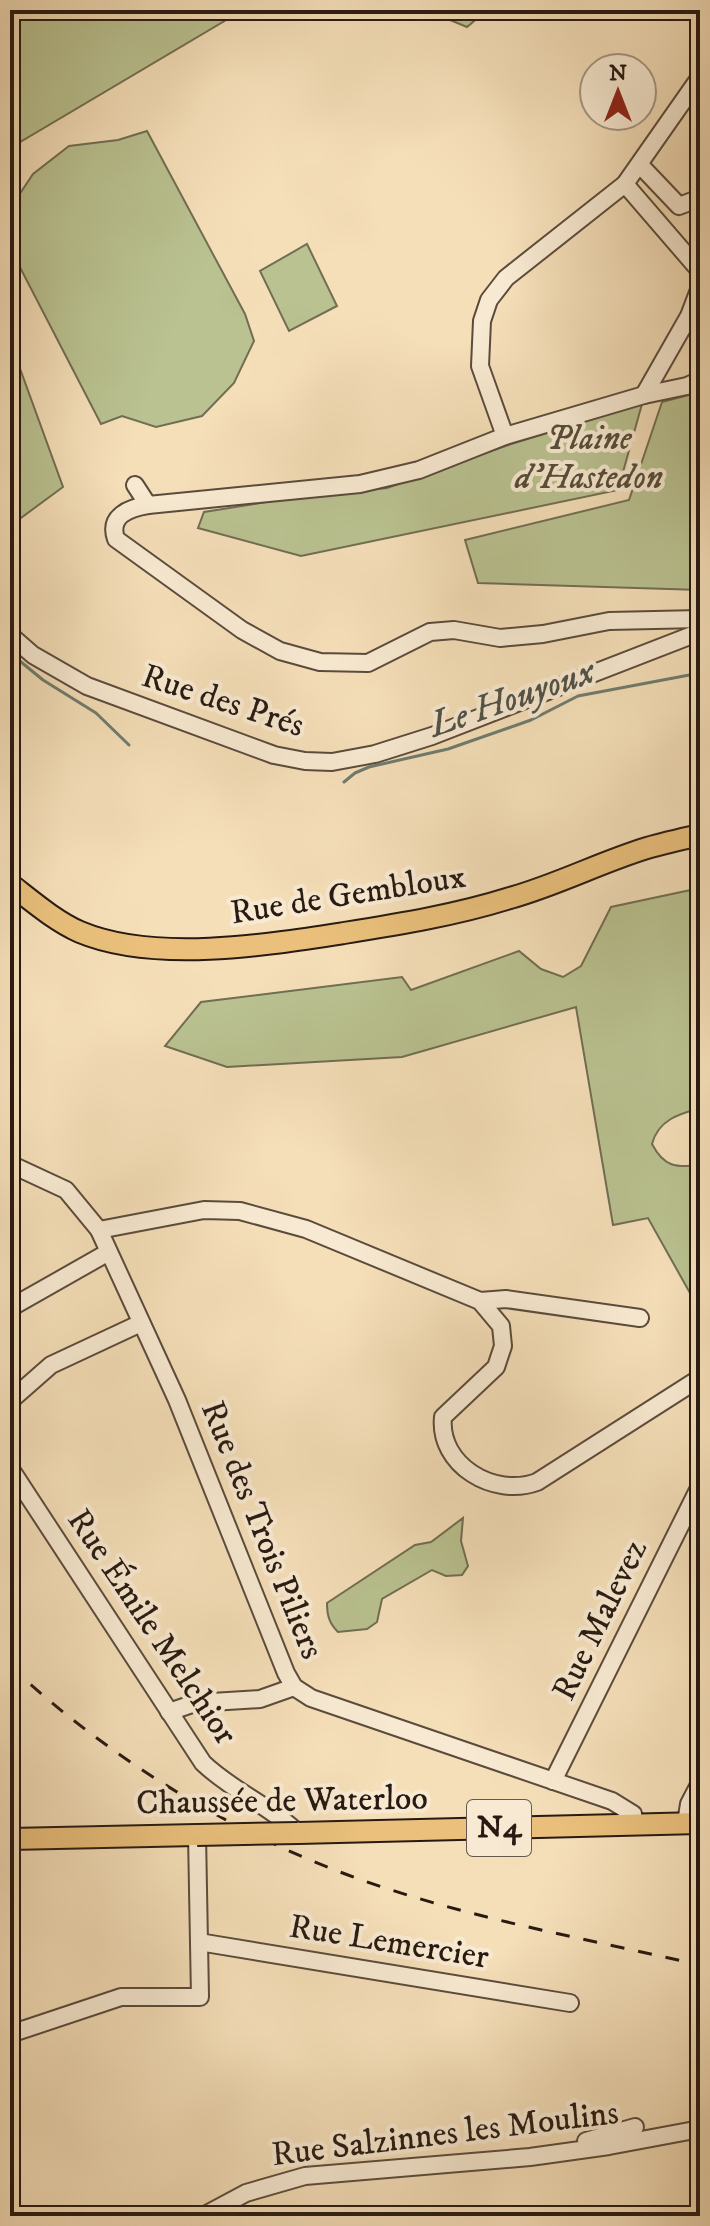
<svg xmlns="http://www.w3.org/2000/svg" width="710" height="2226" viewBox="0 0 710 2226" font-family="'IM FELL DW Pica',serif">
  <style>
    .green { fill: #bac291; stroke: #716e52; stroke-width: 2 }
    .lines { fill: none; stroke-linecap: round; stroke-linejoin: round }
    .stream { stroke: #6e7c70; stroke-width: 3 }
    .minor-casing { stroke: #5b4b3c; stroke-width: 20 }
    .major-casing { stroke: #281a12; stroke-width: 24 }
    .minor { stroke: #f8ead2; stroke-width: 16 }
    .major { stroke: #eac07c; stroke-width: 20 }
    .rail { stroke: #281a12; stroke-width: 3; stroke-dasharray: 14 14; stroke-linecap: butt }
    .major-bridge-casing { stroke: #281a12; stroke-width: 24; stroke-linecap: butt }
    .major-bridge { stroke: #eac07c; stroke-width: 20 }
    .labels { text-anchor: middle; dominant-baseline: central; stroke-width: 8; stroke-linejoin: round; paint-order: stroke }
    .shield { fill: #f8ead2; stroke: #66584c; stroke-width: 2 }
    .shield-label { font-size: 32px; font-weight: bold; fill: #281a12 }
    .park-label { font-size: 34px; font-style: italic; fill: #544c38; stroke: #f8ead2 }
    .street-label { font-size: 34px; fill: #281a12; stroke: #f8ead2 }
    .water-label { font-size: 36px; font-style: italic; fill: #515349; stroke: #f8ead2 }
  </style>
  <rect width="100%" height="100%" fill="#f5dfb9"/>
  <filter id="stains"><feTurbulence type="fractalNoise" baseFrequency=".0025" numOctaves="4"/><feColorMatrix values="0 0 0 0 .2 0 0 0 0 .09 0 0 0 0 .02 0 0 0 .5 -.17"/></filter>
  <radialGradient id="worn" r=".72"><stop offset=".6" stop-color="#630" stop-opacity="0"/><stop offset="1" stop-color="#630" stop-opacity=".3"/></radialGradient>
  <g class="green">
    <polygon points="10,10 243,10 10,148"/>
    <polygon points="426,10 487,10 467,27"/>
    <polygon points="147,131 245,314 254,341 234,383 202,416 156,427 122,416 101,424 10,248 10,204 15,201 33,174 69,146 118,140"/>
    <polygon points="307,244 337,306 289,331 260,271"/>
    <polygon points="10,341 63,487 10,526"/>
    <polygon points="700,392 700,590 478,583 465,540 629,500 662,402"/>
    <polygon points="642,404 618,490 301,556 198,528 204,512 299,497 387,488 511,444"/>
    <path d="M700 888V1001L694 1013 693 1057 700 1061V1108C679 1114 658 1120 652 1144 664 1167 676 1168 700 1165V1301L695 1302 648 1218 613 1225 576 1007 402 1057 227 1067 165 1046 201 1002 402 977 411 990 519 951 541 969 563 977 581 966 611 907Z"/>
    <path d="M463 1518 461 1541 468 1566 462 1575 446 1576 432 1570 382 1599 377 1622 367 1629 338 1632C329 1623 327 1615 327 1603L415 1545 431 1542Z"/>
  </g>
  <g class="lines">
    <g class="stream">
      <polyline points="10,653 43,680 96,713 129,745"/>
      <polyline points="344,782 355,773 369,767 448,749 531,720 578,696 700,673"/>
    </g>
    <defs>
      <g id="minor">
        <polyline points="640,165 679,206 700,198"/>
        <polyline points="625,184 700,271"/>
        <polyline points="644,395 689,316 700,287"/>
        <polyline points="505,436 480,366 482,321 489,300 506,278 625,184 700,77"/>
        <polyline points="135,485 148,505 360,484 419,470 505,436 644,395 687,386 700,380"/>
        <path d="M148 505C129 508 108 516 116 539L242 630 280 651 320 662 368 663 430 632 454 630 500 638 543 634 609 621 700 619"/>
        <polyline points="10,635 33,655 87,686 274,755 305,761 332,762 375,754 432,736 700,632"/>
        <path d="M10 1164 66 1190 99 1230 204 1210 240 1211 306 1229 480 1301 501 1326 503 1346 496 1367 443 1417C438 1465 494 1498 537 1482L700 1378"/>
        <polyline points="99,1230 177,1400 286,1673 294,1687 311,1698 612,1801 633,1814 635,1825"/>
        <polyline points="480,1301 506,1299 640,1318"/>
        <polyline points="10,1308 107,1253"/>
        <polyline points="10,1401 51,1365 141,1323"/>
        <path d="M10 1468 203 1763C232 1791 269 1805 298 1833"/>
        <polyline points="169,1712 195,1703 260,1699 294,1687"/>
        <polyline points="553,1781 700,1486"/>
        <polyline points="686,1823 689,1804 700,1783"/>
        <polyline points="199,1942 570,2003"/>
        <polyline points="10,2034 121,1997 200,1997 197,1835"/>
        <polyline points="586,2141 635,2127"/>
        <polyline points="203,2216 246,2193 305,2176 530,2157 609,2146 700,2129"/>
      </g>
      <g id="major">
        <path d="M10 884C32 901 55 921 80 932 154 963 267 945 344 933 400 924 456 915 510 898 557 885 601 862 647 848 664 843 682 839 700 835"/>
        <polyline points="298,1833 700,1823"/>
        <polyline points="10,1839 197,1835"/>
      </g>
    </defs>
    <use href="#minor" class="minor-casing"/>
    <use href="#major" class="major-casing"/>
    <use href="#minor" class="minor"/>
    <use href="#major" class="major"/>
    <path class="rail" d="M10 1666C107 1756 224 1829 348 1875 461 1917 583 1938 700 1965"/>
    <defs>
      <polyline id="major-bridge" points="197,1835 298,1833"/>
    </defs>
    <use href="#major-bridge" class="major-bridge-casing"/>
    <use href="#major-bridge" class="major-bridge"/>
  </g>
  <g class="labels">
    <rect class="shield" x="467" y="1800" width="64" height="56" rx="6"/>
    <g class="shield-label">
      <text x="499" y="1828">N4</text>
    </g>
    <g class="park-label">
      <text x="589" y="439">Plaine<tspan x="589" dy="39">d'Hastedon</tspan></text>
    </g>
    <g class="street-label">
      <text transform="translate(223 701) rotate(18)">Rue des Prés</text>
      <text transform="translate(348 895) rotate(-9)">Rue de Gembloux</text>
      <text transform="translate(262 1530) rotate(68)">Rue des Trois Piliers</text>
      <text transform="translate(600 1620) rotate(-64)">Rue Malevez</text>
      <text transform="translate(152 1627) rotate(56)">Rue Émile Melchior</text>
      <text transform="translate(282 1801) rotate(-1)">Chaussée de Waterloo</text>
      <text transform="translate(389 1942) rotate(9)">Rue Lemercier</text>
      <text transform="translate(445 2134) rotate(-7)">Rue Salzinnes les Moulins</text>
    </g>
    <g class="water-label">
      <text transform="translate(512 699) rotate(-19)">Le Houyoux</text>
    </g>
  </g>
  <rect width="710" height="2226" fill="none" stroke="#f5dfb9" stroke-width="40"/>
  <rect x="12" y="12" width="686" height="2202" fill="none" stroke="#281a12" stroke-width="4"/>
  <rect x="20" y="20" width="670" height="2186" fill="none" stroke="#281a12" stroke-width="2"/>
  <g transform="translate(618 92)"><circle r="38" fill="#f8ead2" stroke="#a59785" stroke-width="2"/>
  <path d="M0-6L14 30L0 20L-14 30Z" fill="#8f2418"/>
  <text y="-12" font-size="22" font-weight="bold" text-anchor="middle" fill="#281a12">N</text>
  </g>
  <rect width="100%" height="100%" filter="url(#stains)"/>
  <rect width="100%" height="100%" fill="url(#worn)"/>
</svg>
